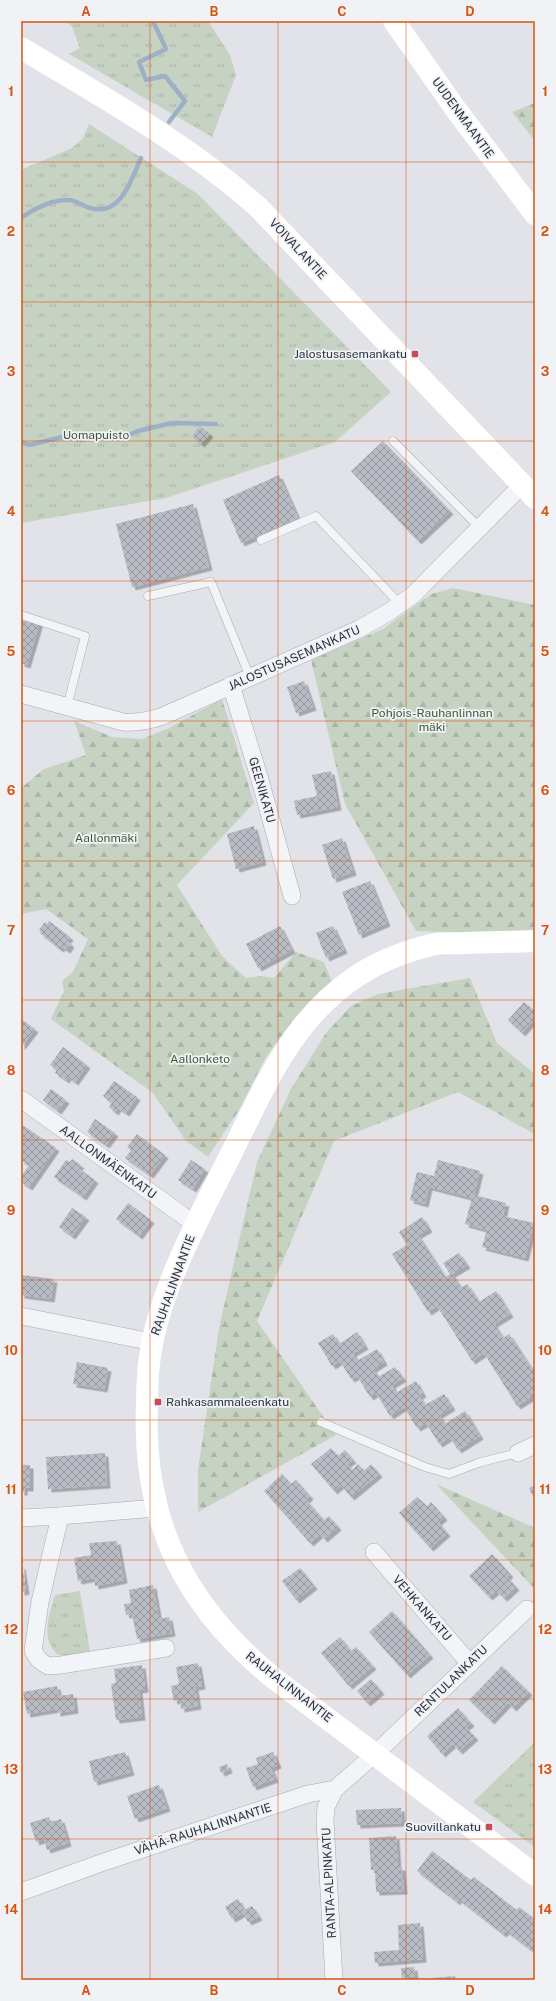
<svg xmlns="http://www.w3.org/2000/svg" width="556" height="2001" viewBox="0 0 556 2001" font-family="'Public Sans',sans-serif">
  <style>
    .grass { fill: url(#grass-tufts) }
    .forest { fill: url(#forest-firs) }
    .lines { fill: none; stroke-linecap: round; stroke-linejoin: round }
    .stream { stroke: #9db0c7; stroke-width: 4.5 }
    .building { fill: url(#building-cross-hatch); filter: url(#shadow) }
    .lane-casing { stroke: #a6aab3; stroke-width: 9 }
    .street-casing { stroke: #a6aab3; stroke-width: 18 }
    .lane { stroke: #f3f4f7; stroke-width: 8 }
    .street { stroke: #f3f4f7; stroke-width: 17 }
    .secondary { stroke: #fff; stroke-width: 22 }
    .grid { fill: none; stroke: #d55511; stroke-width: 1; stroke-opacity: 0.55 }
    .poi-dot { fill: #c74c5a; stroke: #f0f2f6; stroke-width: 1.5 }
    .labels { text-anchor: middle; dominant-baseline: central; stroke-width: 3.5; stroke-linejoin: round; paint-order: stroke }
    .street-label { font-size: 12px; fill: #2a313f; stroke: #f0f2f6 }
    .poi-label { font-size: 12px; fill: #2a313f; stroke: #f0f2f6; text-anchor: end }
    .park-label { font-size: 12px; fill: #3d5a38; stroke: #f0f2f6 }
    .neatline { fill: none; stroke: #d55511; stroke-width: 1.5 }
    .grid-label { font-size: 13px; text-anchor: middle; font-weight: bold; fill: #d55511 }
  </style>
  <defs>
    <pattern id="grass-tufts" width="24" height="20" patternUnits="userSpaceOnUse"><rect width="24" height="20" fill="#c6d2c2"/><path d="M3 7l-1-3M5 7V3M7 7l1-3M15 17l-1-3M17 17v-4M19 17l1-3" fill="none" stroke="#aab5a8"/></pattern>
    <pattern id="forest-firs" width="22" height="20" patternUnits="userSpaceOnUse"><rect width="22" height="20" fill="#c6d2c2"/><path d="M5 1l3.5 6h-7zM16 11l3.5 6h-7z" fill="#aab5a8"/></pattern>
    <pattern id="building-cross-hatch" width="8" height="8" patternUnits="userSpaceOnUse"><rect width="8" height="8" fill="#b8bcc5"/><path d="M0 0l8 8M0 8l8-8" fill="none" stroke="#9699a1"/></pattern>
    <filter id="shadow"><feDropShadow dx="3.5" dy="3.5" stdDeviation="0" flood-color="#0004"/></filter>
  </defs>
  <rect width="100%" height="100%" fill="#e1e3e9"/>
  <g class="grass">
    <polygon points="67,21 208,21 230,55 236,75 212,137 69,54 80,48 72,27"/>
    <polygon points="89,124 198,194 391,392 335,442 166,498 21,523 21,170 72,148 83,138"/>
    <path d="M80 1591 90 1651 69 1655H58C40 1637 49 1617 55 1595Z"/>
    <polygon points="535,1742 535,1847 473,1802"/>
  </g>
  <g class="forest">
    <polygon points="535,103 535,141 512,112"/>
    <polygon points="453,588 535,605 535,935 416,931 345,804 311,660 383,629 431,594"/>
    <polygon points="222,699 254,803 177,885 222,956 246,978 262,976 274,978 296,952 324,962 332,982 293,1020 265,1059 239,1110 208,1157 186,1141 153,1093 51,1019 64,991 62,981 73,972 88,939 46,909 21,914 21,788 44,769 86,755 74,721 112,737 142,739 169,728"/>
    <polygon points="470,978 497,1043 535,1074 535,1134 458,1092 334,1141 257,1321 336,1435 198,1512 198,1470 219,1328 257,1162 291,1089 326,1033 351,1006 378,994"/>
    <polygon points="436,1484 535,1528 535,1590 532,1586"/>
  </g>
  <g class="lines">
    <g class="stream">
      <polyline points="153,21 166,49 139,62 146,80 165,76 185,101 169,122"/>
      <path d="M21 218C34 209 51 200 67 200 74 199 83 206 90 208 121 217 131 180 141 158"/>
      <polyline points="21,442 29,445 66,436 81,440 98,436 107,439 121,438 138,431 172,423 216,424"/>
    </g>
  </g>
  <g class="building">
    <polygon points="200,426 210,434 201,444 192,436"/>
    <polygon points="383,441 450,511 418,541 351,471"/>
    <polygon points="279,475 298,518 241,543 223,500"/>
    <polygon points="193,504 209,567 132,587 116,524"/>
    <polygon points="21,612 41,618 27,665 21,663"/>
    <polygon points="304,681 313,707 296,713 287,687"/>
    <polygon points="331,771 338,807 297,815 294,801 317,796 312,775"/>
    <polygon points="254,826 263,862 236,869 227,834"/>
    <polygon points="342,838 353,872 333,879 322,845"/>
    <polygon points="370,881 387,923 359,935 342,892"/>
    <polygon points="49,921 70,937 67,941 71,944 67,950 62,947 60,949 40,933 41,932 39,930 45,922 47,924"/>
    <polygon points="280,926 292,950 258,968 246,944"/>
    <polygon points="333,926 344,950 326,958 316,933"/>
    <polygon points="524,1002 535,1011 535,1018 522,1033 508,1020"/>
    <polygon points="21,1019 35,1029 22,1046 21,1045"/>
    <polygon points="63,1047 87,1065 75,1082 68,1077 66,1080 55,1073 57,1070 50,1065"/>
    <polygon points="114,1081 137,1097 126,1113 118,1108 115,1112 109,1107 112,1103 103,1096"/>
    <polygon points="51,1089 66,1100 58,1111 43,1100"/>
    <polygon points="95,1119 115,1133 106,1145 87,1132"/>
    <polygon points="21,1124 56,1148 29,1187 21,1182 21,1177 29,1165 21,1160"/>
    <polygon points="137,1134 165,1155 150,1175 125,1158 131,1150 127,1147"/>
    <polygon points="72,1159 81,1165 78,1168 95,1180 83,1197 54,1177 66,1160 70,1162"/>
    <polygon points="191,1160 205,1169 193,1189 178,1180"/>
    <polygon points="438,1160 480,1171 474,1195 506,1203 503,1216 534,1223 525,1258 482,1247 487,1230 465,1224 472,1198 429,1187 425,1204 410,1200 417,1172 434,1176"/>
    <polygon points="128,1203 151,1220 139,1236 116,1219"/>
    <polygon points="72,1208 86,1217 72,1236 59,1227"/>
    <polygon points="422,1217 429,1229 418,1235 445,1277 450,1274 443,1263 459,1253 467,1265 452,1274 461,1288 467,1284 479,1302 496,1291 510,1314 494,1324 503,1338 509,1334 533,1371 535,1370 535,1395 517,1406 484,1353 472,1361 437,1306 428,1312 392,1254 407,1245 399,1232"/>
    <polygon points="22,1275 54,1279 51,1299 21,1295"/>
    <polygon points="357,1332 365,1346 353,1353 357,1361 377,1349 384,1362 373,1369 378,1377 395,1367 403,1378 392,1385 396,1393 416,1381 423,1394 419,1396 425,1405 444,1394 452,1407 439,1415 445,1424 465,1411 480,1436 458,1450 450,1437 439,1444 426,1423 417,1428 404,1407 390,1416 376,1393 370,1397 357,1376 351,1379 340,1361 332,1366 318,1343 333,1334 339,1344"/>
    <polygon points="77,1362 108,1368 104,1389 73,1384"/>
    <polygon points="331,1448 338,1456 345,1450 353,1460 347,1464 352,1470 358,1464 364,1471 371,1464 379,1474 351,1497 341,1485 334,1491 311,1464"/>
    <polygon points="105,1453 107,1485 48,1489 46,1457"/>
    <polygon points="21,1465 30,1465 30,1488 24,1488 24,1492 21,1492"/>
    <polygon points="282,1474 291,1484 296,1480 310,1496 306,1500 324,1520 329,1516 338,1527 324,1539 320,1534 310,1543 264,1491"/>
    <polygon points="535,1485 535,1500 529,1488"/>
    <polygon points="417,1497 427,1506 431,1502 444,1517 438,1522 447,1533 430,1548 399,1513"/>
    <polygon points="117,1541 124,1580 95,1586 94,1578 78,1581 74,1558 91,1555 89,1543"/>
    <polygon points="492,1554 510,1574 507,1577 516,1587 504,1598 496,1591 489,1597 469,1576"/>
    <polygon points="22,1565 26,1591 21,1592 21,1566"/>
    <polygon points="300,1568 314,1586 296,1600 282,1581"/>
    <polygon points="153,1585 159,1619 169,1617 172,1633 137,1639 132,1614 126,1615 124,1604 131,1603 129,1590"/>
    <polygon points="392,1611 430,1655 407,1675 369,1632"/>
    <polygon points="340,1637 351,1651 356,1647 373,1666 349,1686 321,1653"/>
    <polygon points="198,1663 202,1686 195,1687 198,1706 181,1709 180,1700 174,1701 171,1686 179,1684 176,1667"/>
    <polygon points="142,1665 145,1689 139,1690 142,1717 116,1720 111,1684 116,1683 114,1669"/>
    <polygon points="502,1666 529,1692 513,1708 508,1703 491,1721 469,1700"/>
    <polygon points="371,1679 381,1691 367,1703 357,1691"/>
    <polygon points="57,1686 59,1696 73,1694 75,1710 57,1713 57,1709 27,1714 23,1692"/>
    <polygon points="458,1708 471,1723 466,1727 475,1737 459,1751 453,1744 442,1754 427,1736"/>
    <polygon points="125,1752 131,1772 94,1782 89,1761"/>
    <polygon points="273,1752 278,1765 271,1768 275,1779 253,1787 246,1768 258,1764 256,1758"/>
    <polygon points="227,1764 229,1770 221,1773 219,1767"/>
    <polygon points="159,1785 167,1808 135,1819 127,1796"/>
    <polygon points="401,1808 402,1823 357,1825 356,1810"/>
    <polygon points="49,1817 51,1822 61,1819 68,1843 47,1850 44,1839 36,1842 30,1823"/>
    <polygon points="396,1836 398,1867 402,1867 404,1891 376,1892 375,1870 371,1870 369,1838"/>
    <polygon points="432,1851 471,1880 474,1877 517,1910 519,1907 535,1919 535,1953 506,1931 503,1934 458,1899 457,1902 417,1871"/>
    <polygon points="238,1899 244,1910 252,1906 259,1917 248,1922 243,1913 232,1919 225,1907"/>
    <polygon points="420,1923 423,1959 375,1963 374,1952 399,1950 398,1925"/>
    <polygon points="414,1967 415,1976 402,1978 401,1968"/>
    <polygon points="455,1976 456,1980 434,1980 433,1978"/>
  </g>
  <g class="lines">
    <defs>
      <g id="lane">
        <polyline points="393,441 480,528"/>
        <polyline points="261,540 316,516 401,605"/>
        <polyline points="148,596 211,582 250,677"/>
        <polyline points="21,615 85,636 67,707"/>
        <polyline points="321,1422 425,1467 449,1474 481,1462 518,1453"/>
      </g>
      <g id="street">
        <polyline points="231,685 260,780 292,896"/>
        <path d="M21 694 123 722C138 723 149 721 163 716L359 629 389 612 413 595 522 485"/>
        <polyline points="21,1099 196,1225"/>
        <polyline points="21,1316 152,1342"/>
        <polyline points="518,1453 535,1445"/>
        <polyline points="60,1516 40,1602 33,1651 39,1660 48,1666 61,1665 166,1648"/>
        <polyline points="21,1518 60,1516 156,1508"/>
        <polyline points="374,1552 470,1664"/>
        <polyline points="21,1892 101,1863 308,1794 335,1789 375,1754 527,1609"/>
        <polyline points="334,1980 325,1820 326,1807 335,1789"/>
      </g>
    </defs>
    <use href="#lane" class="lane-casing"/>
    <use href="#street" class="street-casing"/>
    <use href="#lane" class="lane"/>
    <use href="#street" class="street"/>
    <g class="secondary">
      <polyline points="394,21 457,111 535,214"/>
      <path d="M21 48C103 97 186 143 258 207L535 498"/>
      <path d="M535 941C512 942 489 942 465 943 454 944 441 942 431 945 407 951 378 962 357 976 292 1019 266 1084 232 1152 203 1210 164 1281 152 1344 148 1364 147 1384 147 1404 142 1521 185 1607 276 1680L535 1875"/>
    </g>
  </g>
  <path class="grid" d="M150 21V1980M278 21V1980M406 21V1980M21 162H535M21 302H535M21 441H535M21 581H535M21 721H535M21 861H535M21 1000H535M21 1140H535M21 1280H535M21 1420H535M21 1560H535M21 1699H535M21 1839H535"/>
  <g class="poi-dot">
    <rect x="411" y="350" width="8" height="8" rx="2"/>
    <rect x="154" y="1398" width="8" height="8" rx="2"/>
    <rect x="485" y="1823" width="8" height="8" rx="2"/>
  </g>
  <g class="labels">
    <g class="street-label">
      <text transform="translate(463 118) rotate(54)">UUDENMAANTIE</text>
      <text transform="translate(298 249) rotate(47)">VOIVALANTIE</text>
      <text transform="translate(294 658) rotate(-24)">JALOSTUSASEMANKATU</text>
      <text transform="translate(262 790) rotate(74)">GEENIKATU</text>
      <text transform="translate(108 1162) rotate(36)">AALLONMÄENKATU</text>
      <text transform="translate(173 1285) rotate(-70)">RAUHALINNANTIE</text>
      <text transform="translate(422 1608) rotate(49)">VEHKANKATU</text>
      <text transform="translate(451 1681) rotate(-44)">RENTULANKATU</text>
      <text transform="translate(289 1687) rotate(38)">RAUHALINNANTIE</text>
      <text transform="translate(203 1829) rotate(-18)">VÄHÄ-RAUHALINNANTIE</text>
      <text transform="translate(329 1883) rotate(-93)">RANTA-ALPINKATU</text>
    </g>
    <g class="poi-label">
      <text x="407" y="354">Jalostusasemankatu</text>
      <text x="166" y="1402" text-anchor="start">Rahkasammaleenkatu</text>
      <text x="481" y="1827">Suovillankatu</text>
    </g>
    <g class="park-label">
      <text x="96" y="435">Uomapuisto</text>
      <text x="432" y="713">Pohjois-Rauhanlinnan<tspan x="432" dy="14">mäki</tspan></text>
      <text x="106" y="838">Aallonmäki</text>
      <text x="200" y="1059">Aallonketo</text>
    </g>
  </g>
  <rect width="556" height="2001" fill="none" stroke="#f0f2f6" stroke-width="44"/>
  <rect x="22" y="22" width="512" height="1957" class="neatline"/>
  <g class="grid-label">
    <text x="86" y="16">A</text>
    <text x="214" y="16">B</text>
    <text x="342" y="16">C</text>
    <text x="470" y="16">D</text>
    <text x="11" y="96">1</text>
    <text x="545" y="96">1</text>
    <text x="11" y="236">2</text>
    <text x="545" y="236">2</text>
    <text x="11" y="376">3</text>
    <text x="545" y="376">3</text>
    <text x="11" y="516">4</text>
    <text x="545" y="516">4</text>
    <text x="11" y="656">5</text>
    <text x="545" y="656">5</text>
    <text x="11" y="795">6</text>
    <text x="545" y="795">6</text>
    <text x="11" y="935">7</text>
    <text x="545" y="935">7</text>
    <text x="11" y="1075">8</text>
    <text x="545" y="1075">8</text>
    <text x="11" y="1215">9</text>
    <text x="545" y="1215">9</text>
    <text x="11" y="1355">10</text>
    <text x="545" y="1355">10</text>
    <text x="11" y="1494">11</text>
    <text x="545" y="1494">11</text>
    <text x="11" y="1634">12</text>
    <text x="545" y="1634">12</text>
    <text x="11" y="1774">13</text>
    <text x="545" y="1774">13</text>
    <text x="11" y="1914">14</text>
    <text x="545" y="1914">14</text>
    <text x="86" y="1995">A</text>
    <text x="214" y="1995">B</text>
    <text x="342" y="1995">C</text>
    <text x="470" y="1995">D</text>
  </g>
</svg>
